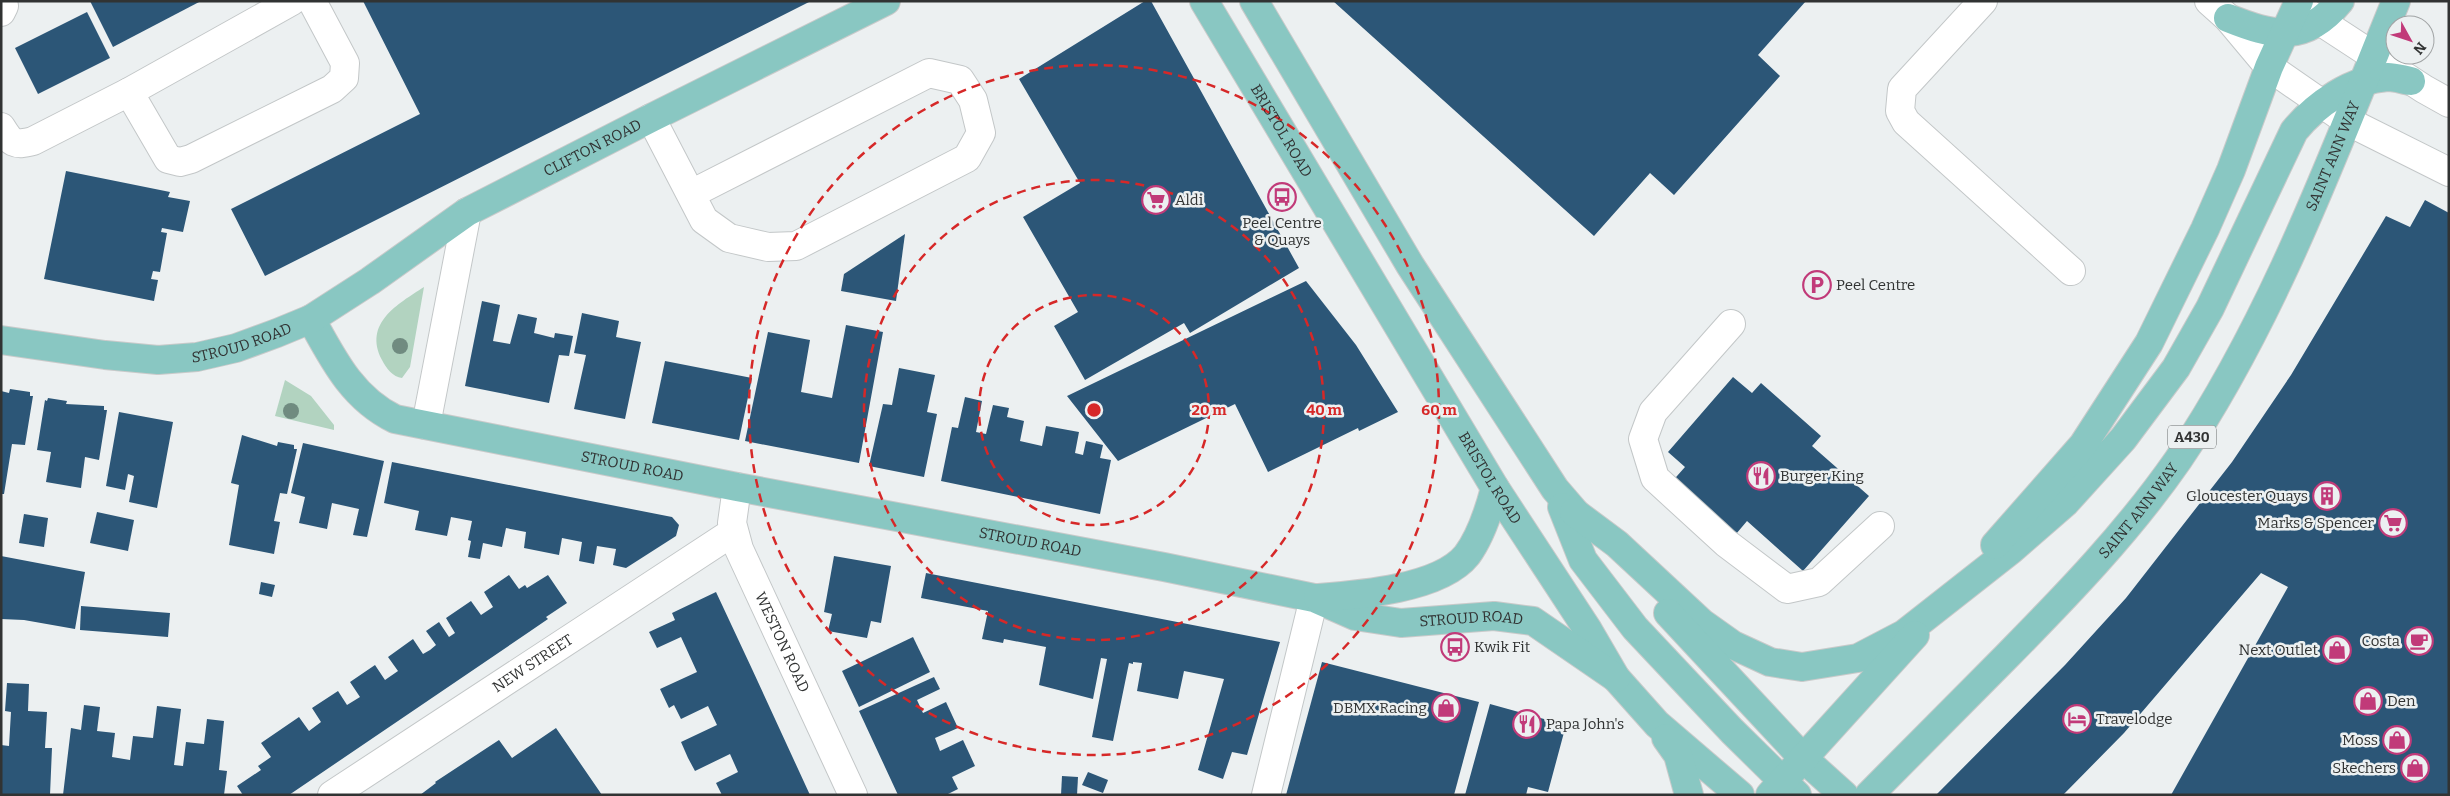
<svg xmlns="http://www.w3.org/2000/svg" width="2450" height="796" viewBox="0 0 2450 796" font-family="Bitter,serif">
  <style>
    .green { fill: #b2d3c0 }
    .building { fill: #2c5677 }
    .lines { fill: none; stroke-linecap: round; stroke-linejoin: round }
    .minor-casing { stroke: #c3c7c8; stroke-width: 30 }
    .major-casing { stroke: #c9caca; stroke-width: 30 }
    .minor { stroke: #fff; stroke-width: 28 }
    .major { stroke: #89c7c2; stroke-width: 28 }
    .tree { fill: #708b80 }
    .ring { fill: none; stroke: #d62828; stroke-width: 2.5; stroke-dasharray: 9 6 }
    .labels { text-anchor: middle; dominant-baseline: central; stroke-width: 5; stroke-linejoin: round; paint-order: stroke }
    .shield { fill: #ecf0f1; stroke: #696c6c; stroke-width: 1 }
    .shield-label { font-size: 14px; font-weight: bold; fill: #313333 }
    .street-label { font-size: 15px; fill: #313333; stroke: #ecf0f1 }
    .poi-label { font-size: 15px; fill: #313333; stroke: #ecf0f1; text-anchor: start }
    .centre { fill: #d62828; stroke: #ecf0f1; stroke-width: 2.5 }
    .ring-label { font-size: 15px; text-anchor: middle; font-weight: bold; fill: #d62828; stroke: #ecf0f1; stroke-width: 5; stroke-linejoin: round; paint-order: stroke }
  </style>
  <rect width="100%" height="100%" fill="#ecf0f1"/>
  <g class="green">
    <path d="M424 287 410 367 402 378C393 377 386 368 382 360 363 323 398 304 424 287Z"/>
    <polygon points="285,380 311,396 334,425 334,430 275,416"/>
  </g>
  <g class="building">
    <polygon points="90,1 201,1 113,47"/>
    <polygon points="363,1 811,1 265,276 231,209 420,114"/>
    <polygon points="1145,1 1151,1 1299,268 1190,333 1184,323 1085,380 1054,326 1078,312 1023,217 1080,183 1019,79"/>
    <polygon points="1333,1 1806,1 1758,55 1780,76 1674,195 1650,173 1594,236"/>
    <polygon points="87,12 110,58 38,94 15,48"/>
    <polygon points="66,171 170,192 168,197 190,201 183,232 162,228 161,232 167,233 160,272 153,271 151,279 158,280 154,301 44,279"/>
    <polygon points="2425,200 2449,213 2449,795 2171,795 2288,587 2261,573 2124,733 2063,795 1936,795 2065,665 2126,598 2232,462 2291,375 2386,216 2410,227"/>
    <polygon points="905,234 896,301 841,291 844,274"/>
    <polygon points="1306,281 1356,345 1398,412 1359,431 1358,428 1268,472 1235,404 1118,461 1067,396"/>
    <polygon points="482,301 500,305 493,341 510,344 518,314 537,318 534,333 554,338 555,333 573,336 569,356 559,355 549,403 465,386"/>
    <polygon points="582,313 619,321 616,337 641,342 625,419 574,409 586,355 574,353"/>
    <polygon points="846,325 883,332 859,463 745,441 768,332 810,340 801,392 832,398"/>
    <polygon points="665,361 752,378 739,440 652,423"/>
    <polygon points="899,368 935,375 927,412 937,414 924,477 869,466 883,404 892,405"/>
    <polygon points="1733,377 1752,393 1761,383 1821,436 1812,446 1869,496 1803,571 1747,521 1731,540 1669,485 1685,467 1668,452"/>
    <polygon points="10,389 30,392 30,396 33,396 25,445 12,444 4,494 1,494 1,391 9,393"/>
    <polygon points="965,397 982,401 976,432 986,434 993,405 1009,408 1007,417 1024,421 1020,441 1042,446 1046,426 1079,432 1075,453 1083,455 1086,441 1103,445 1100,458 1111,460 1100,514 941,481 952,427 958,428"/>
    <polygon points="48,398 67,401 66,404 104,406 104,410 107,410 99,460 85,457 81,488 46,482 51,452 37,450 45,400 47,401"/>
    <polygon points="119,412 173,422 157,508 129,502 134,476 128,474 125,490 106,486"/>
    <polygon points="242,435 277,446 278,442 294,445 294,449 297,449 287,494 280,493 274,521 280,522 274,554 229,545 239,485 231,483"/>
    <polygon points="303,443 384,461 367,537 353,535 359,509 332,503 327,529 299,523 305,497 291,493"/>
    <polygon points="392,462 672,517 679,525 676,536 626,568 613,565 616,549 597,546 594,564 579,561 582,542 562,538 559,555 524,548 526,532 506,528 502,547 483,543 480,559 468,557 471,541 468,540 472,521 451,517 447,536 415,530 419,511 384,503"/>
    <polygon points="97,512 134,520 128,551 90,543"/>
    <polygon points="24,514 48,518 44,547 19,543"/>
    <polygon points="1,556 85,572 75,629 24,620 1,619"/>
    <polygon points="834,556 891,566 881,623 871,621 867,638 828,631 832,614 824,612"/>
    <polygon points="926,573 1280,642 1247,755 1232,752 1223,779 1198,770 1224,679 1184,671 1178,699 1137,691 1142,663 1133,662 1133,664 1129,663 1113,741 1092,737 1107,659 1101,658 1093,699 1039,685 1046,647 1004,639 1003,643 982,639 988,611 921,598"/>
    <polygon points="509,575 519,589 525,585 527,588 548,575 567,603 546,617 548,619 529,632 289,795 243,795 237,786 261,770 258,766 271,757 261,743 299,717 309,731 321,722 312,708 338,691 347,705 360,697 350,682 375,665 385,680 398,671 388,657 413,639 423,654 430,650 436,645 426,631 439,622 449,637 455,633 446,618 471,601 481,615 493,607 484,592"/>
    <polygon points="261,582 275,585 272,597 259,594"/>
    <polygon points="716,592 752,669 810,795 722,795 716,783 738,772 730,754 695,771 688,758 681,742 717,725 708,706 681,719 674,705 669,708 660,689 697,672 681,637 657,648 649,632 675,620 672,613"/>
    <polygon points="81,606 170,613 168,637 80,630"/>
    <polygon points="913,637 930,672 859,707 842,671"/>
    <polygon points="1322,662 1479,702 1454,795 1286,795"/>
    <polygon points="934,677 940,689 917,700 923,713 946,702 958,728 935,738 940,751 963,740 975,766 952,777 958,789 946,795 898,795 859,711"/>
    <polygon points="7,683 29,684 28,711 47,712 45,748 52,748 50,795 1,794 1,745 9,746 11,712 5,711"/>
    <polygon points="1490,704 1566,725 1548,792 1528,787 1526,795 1465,795"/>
    <polygon points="84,705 100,707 97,731 115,733 112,757 130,760 133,736 153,738 157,706 181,709 174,765 183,766 186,742 204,744 207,719 224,721 219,770 227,771 224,795 63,795 71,728 81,730"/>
    <polygon points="556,728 602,795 420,795 436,783 435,782 499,740 512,758"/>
    <polygon points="1088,772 1108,780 1103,793 1082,785"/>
    <polygon points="1062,776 1078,777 1077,795 1061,795"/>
  </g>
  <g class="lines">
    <defs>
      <g id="minor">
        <polyline points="292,1 129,92 168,159 180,162 191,159 332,89 344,78 345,63 312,1"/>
        <polyline points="1983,1 1902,89 1900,111 1906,122 2071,271"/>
        <polyline points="2209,1 2228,18 2269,67 2347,121 2449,172"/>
        <polyline points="2300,8 2424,89 2449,103"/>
        <polyline points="1,12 4,6 2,1"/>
        <polyline points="651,118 704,220 729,238 768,247 796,246 967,158 981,133 973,100 960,80 929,73 691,194"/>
        <path d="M1 127C11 143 14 146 33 141L129 92"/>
        <polyline points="1731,324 1653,412 1643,439 1655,478 1726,543 1787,589 1819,582 1880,526"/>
        <polyline points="426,425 467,212"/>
        <path id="s1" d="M737 487 732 523 739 549 853 795"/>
        <path id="s2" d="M332 795 733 532"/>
        <polyline points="1266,795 1314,598"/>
      </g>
      <g id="major">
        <path id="s3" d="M1204 1 1495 488 1588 630 1616 678 1657 724 1740 795"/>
        <polyline points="1254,1 1410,265 1555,489 1586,525"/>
        <path d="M2228 18C2273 36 2305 44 2340 1"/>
        <path id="s4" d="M311 319C333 359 352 398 395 419L737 487 1164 567 1314 598 1355 616 1401 623 1494 616 1533 621 1616 678"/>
        <path id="s5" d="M1 340 105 355 158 360 197 357 236 348 277 333 311 319 370 281 467 212 651 118 886 1"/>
        <polyline points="1562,507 1583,560 1635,628 1732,731 1797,795"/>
        <path d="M1574 512 1617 544 1702 623 1733 645 1770 662 1802 667 1858 658 1904 634 2011 550 2065 503 2123 439 2176 368 2210 308 2294 131C2316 104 2352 79 2388 77 2395 77 2404 80 2411 81"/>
        <polyline points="1995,545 2083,445 2149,343 2205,229 2231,170 2269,67 2299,1"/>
        <path d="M1318 598C1358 595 1440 589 1467 555 1481 536 1489 511 1495 488"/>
        <polyline points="1668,613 1803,758 1844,795"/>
        <polyline points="1666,738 1678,755 1689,795"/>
        <polyline points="1770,795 1915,635"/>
        <path id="s6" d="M1869 795C1915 749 1960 703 2006 657 2067 595 2128 532 2178 460 2273 319 2332 158 2396 1"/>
      </g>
    </defs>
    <use href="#minor" class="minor-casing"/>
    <use href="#major" class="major-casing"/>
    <use href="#minor" class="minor"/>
    <use href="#major" class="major"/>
  </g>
  <g class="tree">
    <circle cx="400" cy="346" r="8"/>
    <circle cx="291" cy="411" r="8"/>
  </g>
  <g class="ring">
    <circle cx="1094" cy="410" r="115"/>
    <circle cx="1094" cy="410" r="230"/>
    <circle cx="1094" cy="410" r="345"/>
  </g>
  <defs>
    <symbol id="bus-ring" viewBox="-11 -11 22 22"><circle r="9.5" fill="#ecf0f1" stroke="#c13a79" stroke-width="1.5"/><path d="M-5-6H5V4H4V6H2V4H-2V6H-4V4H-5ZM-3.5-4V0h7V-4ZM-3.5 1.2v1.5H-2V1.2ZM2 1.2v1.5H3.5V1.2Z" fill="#c13a79"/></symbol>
    <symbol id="supermarket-ring" viewBox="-11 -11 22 22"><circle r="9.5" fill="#ecf0f1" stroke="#c13a79" stroke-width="1.5"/><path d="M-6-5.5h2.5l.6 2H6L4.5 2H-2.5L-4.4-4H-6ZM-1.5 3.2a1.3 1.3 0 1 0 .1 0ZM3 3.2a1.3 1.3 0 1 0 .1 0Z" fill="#c13a79"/></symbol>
    <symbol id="parking-ring" viewBox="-11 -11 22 22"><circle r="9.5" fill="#ecf0f1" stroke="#c13a79" stroke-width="1.5"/><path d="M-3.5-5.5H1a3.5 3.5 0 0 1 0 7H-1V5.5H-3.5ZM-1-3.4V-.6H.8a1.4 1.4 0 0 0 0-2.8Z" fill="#c13a79"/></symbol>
    <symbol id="restaurant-ring" viewBox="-11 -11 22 22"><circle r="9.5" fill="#ecf0f1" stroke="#c13a79" stroke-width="1.5"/><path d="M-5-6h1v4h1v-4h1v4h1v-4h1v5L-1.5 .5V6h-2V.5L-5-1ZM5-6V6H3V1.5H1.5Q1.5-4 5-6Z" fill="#c13a79"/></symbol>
    <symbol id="building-ring" viewBox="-11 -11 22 22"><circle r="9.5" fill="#ecf0f1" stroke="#c13a79" stroke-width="1.5"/><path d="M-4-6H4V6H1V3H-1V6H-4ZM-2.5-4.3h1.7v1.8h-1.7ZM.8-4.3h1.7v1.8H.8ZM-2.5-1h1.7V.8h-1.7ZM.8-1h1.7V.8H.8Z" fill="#c13a79"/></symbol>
    <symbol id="cafe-ring" viewBox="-11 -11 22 22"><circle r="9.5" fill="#ecf0f1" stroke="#c13a79" stroke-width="1.5"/><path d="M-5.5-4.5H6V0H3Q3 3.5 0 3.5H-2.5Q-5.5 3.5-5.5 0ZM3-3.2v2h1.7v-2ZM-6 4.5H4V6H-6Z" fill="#c13a79"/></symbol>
    <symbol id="shop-ring" viewBox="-11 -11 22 22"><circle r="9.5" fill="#ecf0f1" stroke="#c13a79" stroke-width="1.5"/><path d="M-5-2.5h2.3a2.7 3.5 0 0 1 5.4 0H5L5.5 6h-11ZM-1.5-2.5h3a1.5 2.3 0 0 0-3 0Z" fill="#c13a79"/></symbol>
    <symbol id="hotel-ring" viewBox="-11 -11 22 22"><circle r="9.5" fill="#ecf0f1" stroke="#c13a79" stroke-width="1.5"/><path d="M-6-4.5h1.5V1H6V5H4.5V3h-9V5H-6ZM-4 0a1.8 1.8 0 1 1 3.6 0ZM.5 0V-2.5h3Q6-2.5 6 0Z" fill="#c13a79"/></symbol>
  </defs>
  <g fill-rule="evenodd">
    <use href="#bus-ring" x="1266" y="181" width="32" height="32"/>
    <use href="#supermarket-ring" x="1140" y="184" width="32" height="32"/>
    <use href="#parking-ring" x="1801" y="269" width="32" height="32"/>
    <use href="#restaurant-ring" x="1745" y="460" width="32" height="32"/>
    <use href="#building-ring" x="2311" y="480" width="32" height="32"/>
    <use href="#supermarket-ring" x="2377" y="507" width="32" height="32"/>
    <use href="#cafe-ring" x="2403" y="625" width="32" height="32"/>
    <use href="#bus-ring" x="1439" y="631" width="32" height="32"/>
    <use href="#shop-ring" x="2321" y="634" width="32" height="32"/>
    <use href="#shop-ring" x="2352" y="685" width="32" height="32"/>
    <use href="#shop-ring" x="1430" y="692" width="32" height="32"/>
    <use href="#hotel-ring" x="2061" y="703" width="32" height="32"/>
    <use href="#restaurant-ring" x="1511" y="708" width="32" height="32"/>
    <use href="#shop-ring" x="2381" y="724" width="32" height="32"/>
    <use href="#shop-ring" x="2399" y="752" width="32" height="32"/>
  </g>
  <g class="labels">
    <rect class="shield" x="2168" y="425.5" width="48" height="23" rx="4"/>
    <g class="shield-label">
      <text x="2192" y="437">A430</text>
    </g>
    <g class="street-label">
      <text stroke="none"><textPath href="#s3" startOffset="151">BRISTOL ROAD</textPath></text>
      <text stroke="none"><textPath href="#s5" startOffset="648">CLIFTON ROAD</textPath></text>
      <text stroke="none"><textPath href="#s6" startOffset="798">SAINT ANN WAY</textPath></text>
      <text stroke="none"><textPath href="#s5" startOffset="244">STROUD ROAD</textPath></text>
      <text stroke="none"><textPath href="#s4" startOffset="375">STROUD ROAD</textPath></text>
      <text stroke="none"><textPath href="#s3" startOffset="556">BRISTOL ROAD</textPath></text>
      <text stroke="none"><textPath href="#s6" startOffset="392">SAINT ANN WAY</textPath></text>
      <text stroke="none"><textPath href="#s4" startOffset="780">STROUD ROAD</textPath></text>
      <text stroke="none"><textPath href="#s4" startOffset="1231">STROUD ROAD</textPath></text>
      <text stroke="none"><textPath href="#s1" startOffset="166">WESTON ROAD</textPath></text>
      <text stroke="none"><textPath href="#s2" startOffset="240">NEW STREET</textPath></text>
    </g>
    <g class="poi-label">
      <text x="1175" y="200">Aldi</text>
      <text x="1282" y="223" text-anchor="middle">Peel Centre<tspan x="1282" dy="17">&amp; Quays</tspan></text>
      <text x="1836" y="285">Peel Centre</text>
      <text x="1780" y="476">Burger King</text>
      <text x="2308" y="496" text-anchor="end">Gloucester Quays</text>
      <text x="2374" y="523" text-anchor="end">Marks &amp; Spencer</text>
      <text x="2400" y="641" text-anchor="end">Costa</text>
      <text x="1474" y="647">Kwik Fit</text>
      <text x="2318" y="650" text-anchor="end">Next Outlet</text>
      <text x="2387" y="701">Den</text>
      <text x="1427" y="708" text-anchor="end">DBMX Racing</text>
      <text x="2096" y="719">Travelodge</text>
      <text x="1546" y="724">Papa John's</text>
      <text x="2378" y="740" text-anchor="end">Moss</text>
      <text x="2396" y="768" text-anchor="end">Skechers</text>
    </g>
  </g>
  <circle cx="1094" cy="410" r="8" class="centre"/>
  <g class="ring-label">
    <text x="1209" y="415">20 m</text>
    <text x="1324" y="415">40 m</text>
    <text x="1439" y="415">60 m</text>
  </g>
  <rect width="2450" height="796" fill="none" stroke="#313333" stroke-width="5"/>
  <g transform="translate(2410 40) rotate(130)"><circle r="24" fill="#ecf0f1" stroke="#a1a4a5"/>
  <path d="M0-4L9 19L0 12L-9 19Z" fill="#c13a79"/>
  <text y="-8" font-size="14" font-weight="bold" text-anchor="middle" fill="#313333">N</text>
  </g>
</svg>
